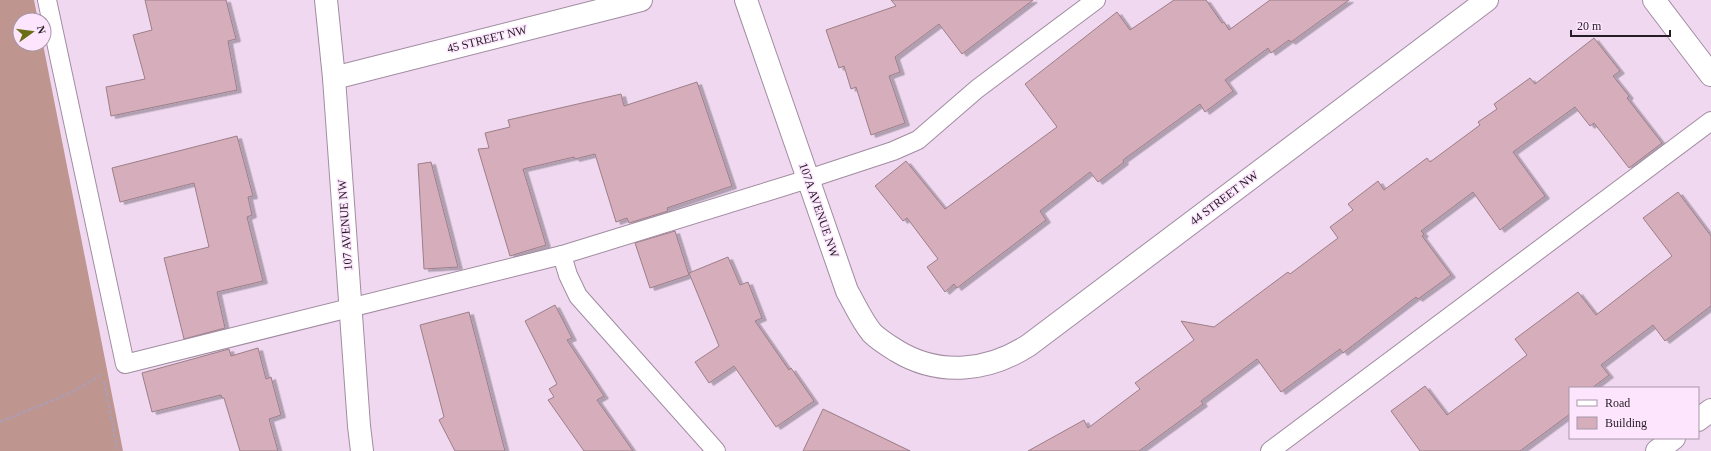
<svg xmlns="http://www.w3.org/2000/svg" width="1711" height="451" viewBox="0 0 1711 451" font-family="Georgia,serif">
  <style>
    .forest { fill: #bf9590 }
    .building { fill: #d6adbb; stroke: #9c7e88; filter: url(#shadow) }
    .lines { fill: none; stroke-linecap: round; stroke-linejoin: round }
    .lane-casing { stroke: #a18ca1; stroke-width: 20 }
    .street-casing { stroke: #a18ca1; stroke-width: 24 }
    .path { stroke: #af9daf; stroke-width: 2.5; stroke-dasharray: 4 2; stroke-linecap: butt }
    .lane { stroke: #fff; stroke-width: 18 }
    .street { stroke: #fff; stroke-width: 22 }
    .labels { text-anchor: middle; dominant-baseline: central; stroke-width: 3; stroke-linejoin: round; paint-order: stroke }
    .street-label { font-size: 12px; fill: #251d25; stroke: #fde6fd }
  </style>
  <defs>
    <filter id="shadow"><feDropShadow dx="4.5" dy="2.5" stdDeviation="0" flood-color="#0004"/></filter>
  </defs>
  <rect width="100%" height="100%" fill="#f0d9f0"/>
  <polygon class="forest" points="0,0 34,0 38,20 20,20 20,44 43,44 123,451 0,451"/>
  <g class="building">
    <polygon points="145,0 226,0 236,39 228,41 237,90 111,116 106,87 145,79 133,35 152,30"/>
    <polygon points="891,0 1033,0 962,54 939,24 895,57 900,72 889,76 905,123 871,135 856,87 851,89 844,66 839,68 826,30 896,6"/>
    <polygon points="1174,0 1206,0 1222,23 1224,22 1229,30 1270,0 1349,0 1291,42 1289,40 1271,53 1268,48 1225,80 1233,91 1205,112 1200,104 1123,160 1124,162 1098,182 1090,172 1040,211 1046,220 957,288 954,284 945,292 927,267 938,259 907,218 903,221 875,186 906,161 945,209 1057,127 1025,84 1117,12 1130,30"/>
    <polygon points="1594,38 1620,71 1613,76 1629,96 1627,98 1662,143 1629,168 1594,123 1590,126 1575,107 1513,152 1545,196 1500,230 1473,192 1421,231 1424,234 1422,236 1451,275 1418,299 1416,297 1343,353 1340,349 1281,392 1257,359 1201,401 1203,404 1139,451 1028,451 1084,420 1088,428 1140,389 1135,383 1194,340 1181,321 1214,327 1288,272 1290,274 1338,238 1330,227 1353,210 1348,204 1378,181 1384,190 1427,158 1430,162 1480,125 1478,122 1497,109 1494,104 1530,78 1535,84"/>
    <polygon points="697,82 732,186 667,208 668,211 629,223 627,218 616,222 595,154 575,159 574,157 523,169 546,245 510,256 478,149 489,148 485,133 510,127 508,120 621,94 624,106"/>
    <polygon points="237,136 253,196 248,197 252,215 247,217 263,281 217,292 225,328 184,339 164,258 209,247 194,183 120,202 112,168"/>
    <polygon points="431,162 458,267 424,269 418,164"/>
    <polygon points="1678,192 1711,236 1711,306 1665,341 1653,325 1601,365 1609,375 1592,388 1570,388 1570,414 1520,451 1420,451 1391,411 1425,386 1447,415 1527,355 1515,339 1578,292 1596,315 1672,256 1643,218"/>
    <polygon points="675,231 689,275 650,288 635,243"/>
    <polygon points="728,257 740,285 748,282 762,318 755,321 789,370 791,368 814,401 776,427 734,366 709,383 695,362 719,346 689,273"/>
    <polygon points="555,305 572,338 567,340 604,396 597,400 633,451 584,451 548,400 554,397 549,389 557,384 525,321"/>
    <polygon points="469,312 505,451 455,451 439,420 444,417 420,325"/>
    <polygon points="258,348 266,379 271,377 281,415 269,419 278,451 240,451 224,398 222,398 221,395 152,412 142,373 229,349 231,356"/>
    <polygon points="823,409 910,451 803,451"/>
  </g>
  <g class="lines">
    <defs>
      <g id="lane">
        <polyline points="47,0 125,364 562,255 568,275 578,296 716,451"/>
        <polyline points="562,255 808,179 893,151 918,140 977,89 1096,0"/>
        <polyline points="1270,451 1711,121"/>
      </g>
      <g id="street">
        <polyline points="326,0 334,78 359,426 362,451"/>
        <path d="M746 0 847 291C855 305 862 321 872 333 879 340 889 346 897 351 940 377 989 371 1029 345L1487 0"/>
        <polyline points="1654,0 1711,75"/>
        <polyline points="334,78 641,0"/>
        <polyline points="1698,420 1711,410"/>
        <polyline points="1657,451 1674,438"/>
      </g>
    </defs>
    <use href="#lane" class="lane-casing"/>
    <use href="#street" class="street-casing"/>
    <g class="path">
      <polyline points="104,381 118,451"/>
      <polyline points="0,422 73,392 101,375"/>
    </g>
    <use href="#lane" class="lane"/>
    <use href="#street" class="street"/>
  </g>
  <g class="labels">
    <g class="street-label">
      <text transform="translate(487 39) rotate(-14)">45 STREET NW</text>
      <text transform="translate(1224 198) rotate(-37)">44 STREET NW</text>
      <text transform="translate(819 210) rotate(71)">107A AVENUE NW</text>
      <text transform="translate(345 225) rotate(-94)">107 AVENUE NW</text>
    </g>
  </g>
  <rect x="1569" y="387" width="130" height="52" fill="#fde6fd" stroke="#a796a7"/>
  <rect x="1577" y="400" width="20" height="6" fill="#ffffff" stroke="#a796a7"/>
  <text x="1605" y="407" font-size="12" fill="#251d25">Road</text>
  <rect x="1577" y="417" width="20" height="12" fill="#d6adbb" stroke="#a796a7"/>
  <text x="1605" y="427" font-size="12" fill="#251d25">Building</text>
  <g transform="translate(32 32) rotate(76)"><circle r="19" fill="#fde6fd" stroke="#a796a7"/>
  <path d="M0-3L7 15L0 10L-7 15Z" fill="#696f15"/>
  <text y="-6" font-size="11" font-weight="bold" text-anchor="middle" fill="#251d25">N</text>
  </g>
  <path d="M1571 30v6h99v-6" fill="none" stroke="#251d25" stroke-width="2"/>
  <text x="1577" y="30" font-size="12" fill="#251d25" stroke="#fde6fd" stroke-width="3" paint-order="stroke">20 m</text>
</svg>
